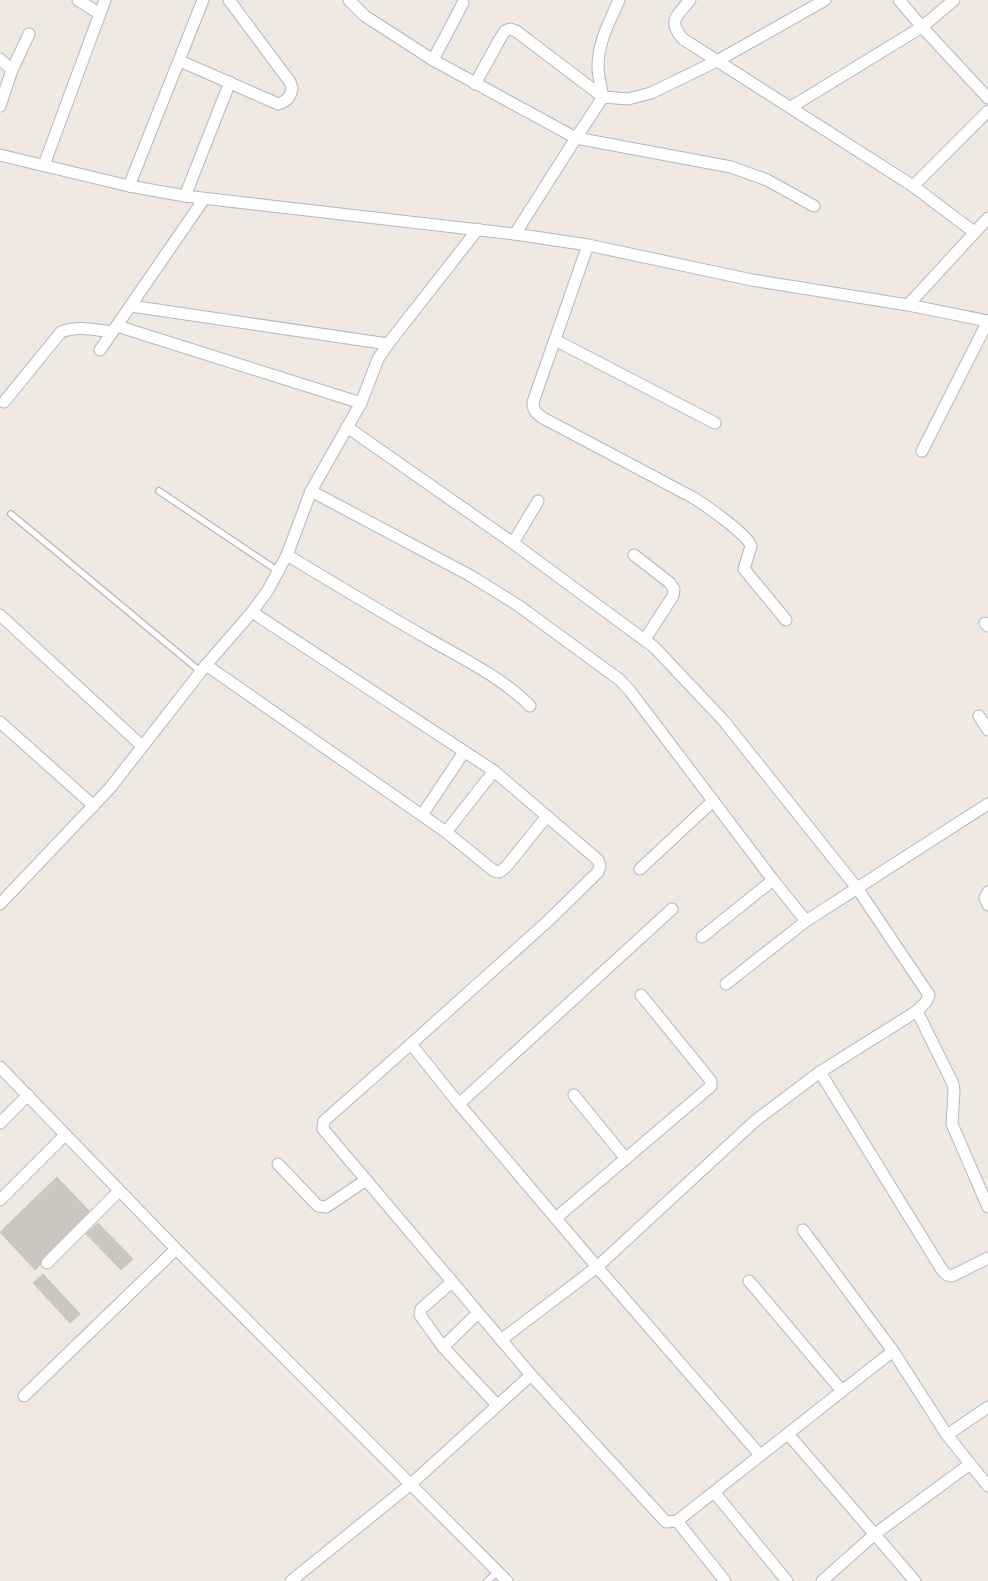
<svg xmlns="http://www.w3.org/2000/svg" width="988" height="1581" viewBox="0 0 988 1581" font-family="'Titillium Web',sans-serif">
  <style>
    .building { fill: #cbc7bf; stroke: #cbc5ba }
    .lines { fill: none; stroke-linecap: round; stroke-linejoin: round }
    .lane-casing { stroke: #b4b7c1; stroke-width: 8 }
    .street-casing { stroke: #b4b7c1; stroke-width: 13 }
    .lane { stroke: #fff; stroke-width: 5.5 }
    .street { stroke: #fff; stroke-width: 11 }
  </style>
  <rect width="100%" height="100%" fill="#efe9e1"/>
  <g class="building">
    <polygon points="57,1177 89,1211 42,1258 40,1265 35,1270 0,1232"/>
    <polygon points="98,1223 133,1259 121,1270 86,1234"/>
    <polygon points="43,1274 80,1314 70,1323 33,1283"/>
  </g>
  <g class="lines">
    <defs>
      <g id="lane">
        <polyline points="159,491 278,571"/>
        <polyline points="11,514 201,672"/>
        <polyline points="487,1581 498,1572"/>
      </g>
      <g id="street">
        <polyline points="78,0 100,14"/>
        <polyline points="349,0 365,16 433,60 576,138 515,234"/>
        <path d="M619 0C610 21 598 42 598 66 598 76 601 87 603 97L576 138 731 167 767 180 814 206"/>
        <path d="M690 0C677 16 667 21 683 39L913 186 974 232"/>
        <polyline points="899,0 922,27 988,98"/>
        <polyline points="0,59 12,70"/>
        <polyline points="433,60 463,3"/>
        <path d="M180 61 278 104C286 102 291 97 292 88L290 82 229 0"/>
        <polyline points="475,84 501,37 505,31 510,29 516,31 603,97 628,99 651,93 717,61 825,0"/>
        <polyline points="0,106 12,70 29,34"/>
        <polyline points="791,107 922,27 954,0"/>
        <polyline points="0,155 129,186 185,196 515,234 588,245 752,280 908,305 988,321"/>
        <polyline points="44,165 105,0"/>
        <polyline points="129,186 203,0"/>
        <polyline points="913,186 988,111"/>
        <polyline points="185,196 230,82"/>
        <path d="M588 245 533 402C533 411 536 413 543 418L692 497C704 504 748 535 751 546L744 569 786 620"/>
        <polyline points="908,305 988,218"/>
        <polyline points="131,306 388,344"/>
        <polyline points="117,326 361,403"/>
        <polyline points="555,340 715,423"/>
        <polyline points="100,350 204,199"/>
        <path d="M4 402 61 332C77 325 96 330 112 332"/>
        <polyline points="347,427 513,543 654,647 723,720 857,888 929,995 926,1002 917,1011 820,1072 755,1121 597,1267 501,1340"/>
        <polyline points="922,451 988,321"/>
        <polyline points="311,491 471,576 519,606 620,680 630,691 773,880 806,921"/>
        <polyline points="513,543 538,501"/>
        <path d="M287 555C335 584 383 613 432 641 462 658 507 681 530 706"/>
        <polyline points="634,555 670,583 674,589 673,596 645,639"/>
        <polyline points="252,612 494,771 598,860 600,866 598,872 548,921 411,1044 459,1104 597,1267 760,1455"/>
        <polyline points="0,615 142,746"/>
        <polyline points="985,623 988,626"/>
        <polyline points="206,665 446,832 494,871 499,872 506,867 547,816"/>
        <polyline points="979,716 988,730"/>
        <polyline points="0,722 94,806"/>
        <polyline points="422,815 464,752"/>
        <polyline points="446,832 494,771"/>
        <polyline points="640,869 713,801"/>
        <polyline points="988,892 985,898 988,905"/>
        <polyline points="0,904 110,788 206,665 252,612 268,590 287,555 311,491 361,403 378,359 388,344 478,229"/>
        <polyline points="702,937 773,880"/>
        <polyline points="726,984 806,921 988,804"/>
        <polyline points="917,1011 953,1084 954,1092 952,1124 988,1207"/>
        <polyline points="411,1044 324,1121 323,1129 531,1375 666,1522 677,1521 893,1351 947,1435 988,1486"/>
        <polyline points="0,1067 176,1249 507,1581"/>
        <polyline points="820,1072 942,1270 947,1275 952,1276 988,1258"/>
        <polyline points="574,1095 626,1159"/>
        <polyline points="459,1104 672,909"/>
        <polyline points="0,1123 28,1095"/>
        <polyline points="278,1164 318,1206 326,1207 366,1180"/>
        <polyline points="0,1200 65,1135"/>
        <polyline points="556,1218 711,1086 711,1081 641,995"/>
        <polyline points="803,1230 893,1351"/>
        <polyline points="47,1263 119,1191"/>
        <polyline points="749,1281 842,1391"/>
        <polyline points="452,1282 421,1309 420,1315 443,1347 497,1405"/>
        <polyline points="443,1347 478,1313"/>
        <polyline points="24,1396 176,1249"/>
        <polyline points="788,1434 915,1581"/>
        <polyline points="947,1435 988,1407"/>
        <polyline points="714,1492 787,1581"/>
        <polyline points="677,1521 725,1581"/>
        <polyline points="291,1581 411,1484 531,1375"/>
        <polyline points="822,1581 875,1534 970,1464"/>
      </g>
    </defs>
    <use href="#lane" class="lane-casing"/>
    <use href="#street" class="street-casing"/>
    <use href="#lane" class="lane"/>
    <use href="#street" class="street"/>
  </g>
</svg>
